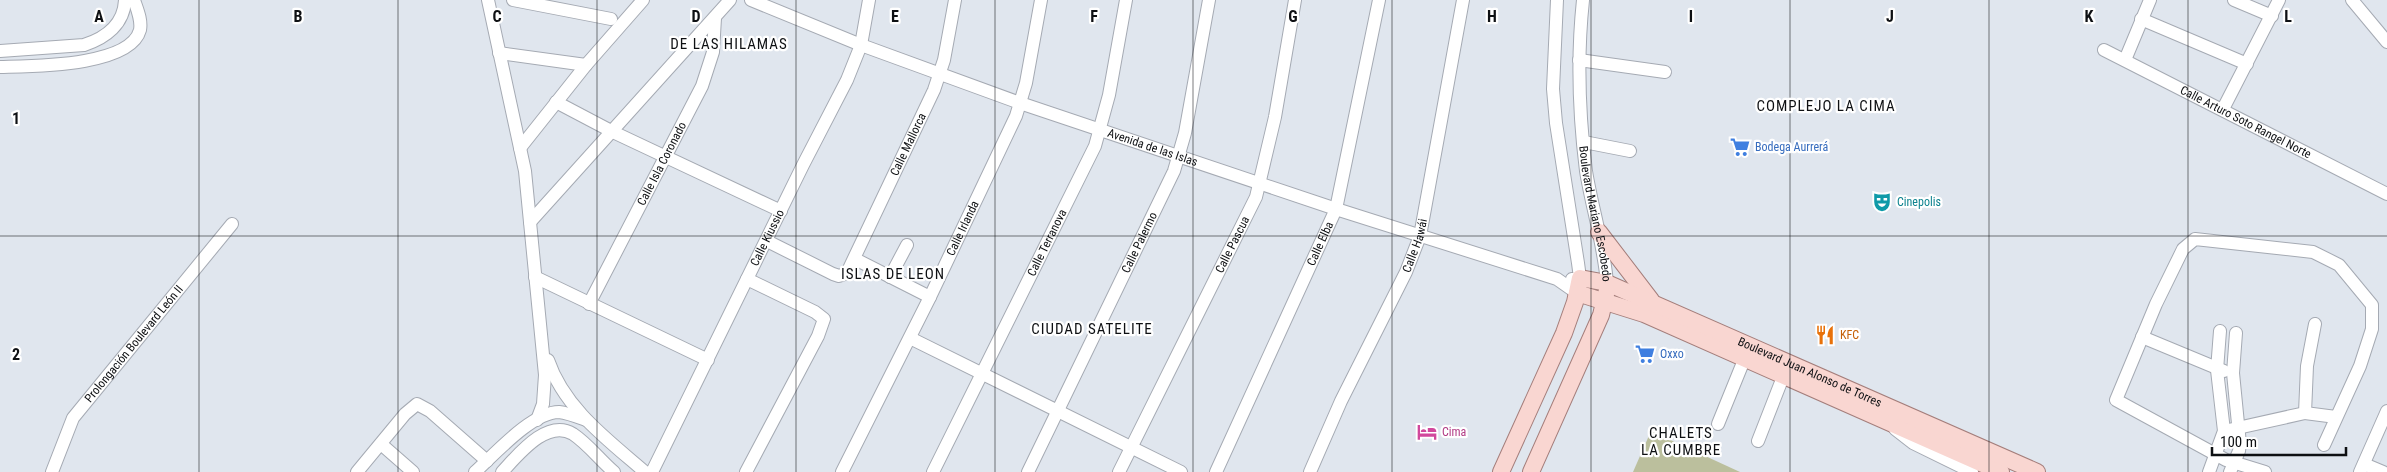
<svg xmlns="http://www.w3.org/2000/svg" width="2387" height="472" viewBox="0 0 2387 472" font-family="'Roboto Condensed',sans-serif">
  <style>
    .green { fill: #bbbf9d }
    .lines { fill: none; stroke-linecap: round; stroke-linejoin: round }
    .minor-casing { stroke: #a5aab3; stroke-width: 14 }
    .major-casing { stroke: #a47e7b; stroke-width: 18 }
    .minor { stroke: #fff; stroke-width: 12 }
    .major { stroke: #f9d6d1; stroke-width: 16 }
    .grid { fill: none; stroke: #0e1013; stroke-width: 1; stroke-opacity: 0.55 }
    .labels { text-anchor: middle; dominant-baseline: central; stroke-width: 4.5; stroke-linejoin: round; paint-order: stroke }
    .street-label { font-size: 12px; fill: #0e1013; stroke: #fff }
    .shop-label { font-size: 12px; fill: #366cbe; stroke: #fff; text-anchor: start }
    .culture-label { font-size: 12px; fill: #0d838f; stroke: #fff; text-anchor: start }
    .food-label { font-size: 12px; fill: #c56008; stroke: #fff; text-anchor: start }
    .hotel-label { font-size: 12px; fill: #b23c85; stroke: #fff; text-anchor: start }
    .quarter-label { font-size: 15px; letter-spacing: 1px; fill: #0e1013; stroke: #fff }
    .grid-label { font-size: 16px; text-anchor: middle; font-weight: bold; fill: #0e1013; stroke: #fff; stroke-width: 4.5; stroke-linejoin: round; paint-order: stroke }
  </style>
  <rect width="100%" height="100%" fill="#e0e6ee"/>
  <polygon class="green" points="1651,431 1740,472 1633,472"/>
  <g class="lines">
    <defs>
      <g id="minor">
        <polyline points="488,0 525,171 545,375 543,404 537,420"/>
        <polyline points="513,0 611,19"/>
        <path id="s1" d="M751 0 861 45 1020 103 1336 209 1557 279 1577 293"/>
        <polyline points="1557,0 1553,89 1556,123 1578,263 1580,278 1572,279"/>
        <path id="s2" d="M1583 0C1577 56 1579 115 1586 171 1592 208 1604 245 1607 283"/>
        <polyline points="2234,0 2272,16"/>
        <polyline points="2352,0 2387,42"/>
        <polyline points="2141,19 2247,64"/>
        <path id="s3" d="M2104 50 2387 194"/>
        <path d="M0 51 84 45C106 38 124 24 125 0"/>
        <polyline points="499,53 586,65"/>
        <polyline points="1579,60 1665,72"/>
        <polyline points="2125,60 2150,0"/>
        <path d="M0 67C30 66 130 67 140 30 142 20 137 9 134 0"/>
        <polyline points="556,102 613,132 781,211"/>
        <polyline points="2223,109 2279,0"/>
        <polyline points="1584,142 1630,151"/>
        <polyline points="520,148 586,65 643,0"/>
        <polyline points="530,222 730,0"/>
        <path id="s4" d="M767 241 833 274 839 276 847 273 934 90 944 60 955 0"/>
        <polyline points="855,259 930,297"/>
        <polyline points="535,277 708,360"/>
        <polyline points="890,277 907,245"/>
        <path id="s5" d="M589 304 702 86 713 52 715 18"/>
        <polyline points="2142,337 2224,371"/>
        <polyline points="910,338 1181,472"/>
        <path d="M548 360C564 408 608 440 645 472"/>
        <polyline points="2305,413 2336,417"/>
        <polyline points="1718,424 1744,360"/>
        <polyline points="1895,429 1913,443 1972,472"/>
        <polyline points="2224,431 2305,413 2307,366 2315,324"/>
        <polyline points="1758,441 1783,377"/>
        <polyline points="381,444 413,472"/>
        <polyline points="2364,464 2383,472"/>
        <path id="s6" d="M52 472 73 418 232 224"/>
        <polyline points="357,472 405,414 417,404 430,411 487,461"/>
        <path d="M475 472C494 455 532 412 559 412 568 413 578 417 586 420"/>
        <path d="M502 472C518 455 547 418 573 434 588 444 600 460 614 472"/>
        <path id="s7" d="M652 472 803 165 847 80 861 45 869 0"/>
        <polyline points="746,472 818,336 824,319 815,312 747,279"/>
        <path id="s8" d="M842 472 930 297 1016 116 1026 83 1041 0"/>
        <path id="s9" d="M933 472 1095 146 1109 95 1126 0"/>
        <path id="s10" d="M1028 472 1174 171 1185 133 1209 0"/>
        <path id="s11" d="M1119 472 1256 197 1275 117 1295 0"/>
        <path id="s12" d="M1216 472 1336 209 1379 0"/>
        <path id="s13" d="M1310 472 1341 401 1406 272 1420 236 1463 0"/>
        <polyline points="2209,472 2224,431 2217,370 2220,331"/>
        <polyline points="2230,472 2239,451 2240,444 2233,373 2236,333"/>
        <polyline points="2265,472 2226,460 2116,400 2156,304 2183,249 2195,239 2313,252 2339,265 2372,305 2372,329 2360,366 2324,445"/>
        <polyline points="2360,472 2387,411"/>
      </g>
      <g id="major">
        <polyline points="1599,232 1651,300"/>
        <polyline points="1577,293 1644,314 2001,472"/>
        <path id="s14" d="M1501 472 1564 333 1575 302 1580 278 1607 283 2037 472"/>
        <polyline points="1531,472 1601,315 1607,290"/>
      </g>
    </defs>
    <use href="#minor" class="minor-casing"/>
    <use href="#major" class="major-casing"/>
    <use href="#minor" class="minor"/>
    <use href="#major" class="major"/>
  </g>
  <path class="grid" d="M199 0V472M398 0V472M597 0V472M796 0V472M995 0V472M1193 0V472M1392 0V472M1591 0V472M1790 0V472M1989 0V472M2188 0V472M0 236H2387"/>
  <defs>
    <symbol id="supermarket-bare" viewBox="-9 -9 18 18"><path d="M-6-5.5h2.5l.6 2H6L4.5 2H-2.5L-4.4-4H-6ZM-1.5 3.2a1.3 1.3 0 1 0 .1 0ZM3 3.2a1.3 1.3 0 1 0 .1 0Z" fill="#3f7fe0" stroke="#fff" stroke-width="2.5" paint-order="stroke"/></symbol>
    <symbol id="theatre-bare" viewBox="-9 -9 18 18"><path d="M-5-5.5Q0-4 5-5.5V0Q5 5 0 6Q-5 5-5 0ZM-3.3-2.5H-1v1.5H-3.3ZM1-2.5H3.3v1.5H1ZM-2.8 1Q0 5.5 2.8 1Z" fill="#0f9aa8" stroke="#fff" stroke-width="2.5" paint-order="stroke"/></symbol>
    <symbol id="restaurant-bare" viewBox="-9 -9 18 18"><path d="M-5-6h1v4h1v-4h1v4h1v-4h1v5L-1.5 .5V6h-2V.5L-5-1ZM5-6V6H3V1.5H1.5Q1.5-4 5-6Z" fill="#e8710a" stroke="#fff" stroke-width="2.5" paint-order="stroke"/></symbol>
    <symbol id="hotel-bare" viewBox="-9 -9 18 18"><path d="M-6-4.5h1.5V1H6V5H4.5V3h-9V5H-6ZM-4 0a1.8 1.8 0 1 1 3.6 0ZM.5 0V-2.5h3Q6-2.5 6 0Z" fill="#d1479c" stroke="#fff" stroke-width="2.5" paint-order="stroke"/></symbol>
  </defs>
  <g fill-rule="evenodd">
    <use href="#supermarket-bare" x="1726" y="133" width="28" height="28"/>
    <use href="#theatre-bare" x="1868" y="188" width="28" height="28"/>
    <use href="#restaurant-bare" x="1811" y="321" width="28" height="28"/>
    <use href="#supermarket-bare" x="1631" y="340" width="28" height="28"/>
    <use href="#hotel-bare" x="1413" y="418" width="28" height="28"/>
  </g>
  <g class="labels">
    <g class="street-label">
      <text stroke="none"><textPath href="#s3" startOffset="159">Calle Arturo Soto Rangel Norte</textPath></text>
      <text stroke="none"><textPath href="#s4" startOffset="231">Calle Mallorca</textPath></text>
      <text stroke="none"><textPath href="#s1" startOffset="428">Avenida de las Islas</textPath></text>
      <text stroke="none"><textPath href="#s5" startOffset="158">Calle Isla Coronado</textPath></text>
      <text stroke="none"><textPath href="#s2" startOffset="215">Boulevard Mariano Escobedo</textPath></text>
      <text stroke="none"><textPath href="#s8" startOffset="272">Calle Irlanda</textPath></text>
      <text stroke="none"><textPath href="#s7" startOffset="261">Calle Kiussio</textPath></text>
      <text stroke="none"><textPath href="#s9" startOffset="256">Calle Terranova</textPath></text>
      <text stroke="none"><textPath href="#s10" startOffset="255">Calle Palermo</textPath></text>
      <text stroke="none"><textPath href="#s12" startOffset="251">Calle Elba</textPath></text>
      <text stroke="none"><textPath href="#s11" startOffset="254">Calle Pascua</textPath></text>
      <text stroke="none"><textPath href="#s13" startOffset="250">Calle Hawái</textPath></text>
      <text stroke="none"><textPath href="#s6" startOffset="154">Prolongación Boulevard León II</textPath></text>
      <text stroke="none"><textPath href="#s14" startOffset="459">Boulevard Juan Alonso de Torres</textPath></text>
    </g>
    <g class="shop-label">
      <text x="1755" y="147">Bodega Aurrerá</text>
      <text x="1660" y="354">Oxxo</text>
    </g>
    <g class="culture-label">
      <text x="1897" y="202">Cinepolis</text>
    </g>
    <g class="food-label">
      <text x="1840" y="335">KFC</text>
    </g>
    <g class="hotel-label">
      <text x="1442" y="432">Cima</text>
    </g>
    <g class="quarter-label">
      <text x="729" y="44">DE LAS HILAMAS</text>
      <text x="1826" y="106">COMPLEJO LA CIMA</text>
      <text x="893" y="274">ISLAS DE LEON</text>
      <text x="1092" y="329">CIUDAD SATELITE</text>
      <text x="1681" y="433">CHALETS<tspan x="1681" dy="17">LA CUMBRE</tspan></text>
    </g>
  </g>
  <g class="grid-label">
    <text x="99" y="22">A</text>
    <text x="298" y="22">B</text>
    <text x="497" y="22">C</text>
    <text x="696" y="22">D</text>
    <text x="895" y="22">E</text>
    <text x="1094" y="22">F</text>
    <text x="1293" y="22">G</text>
    <text x="1492" y="22">H</text>
    <text x="1691" y="22">I</text>
    <text x="1890" y="22">J</text>
    <text x="2089" y="22">K</text>
    <text x="2288" y="22">L</text>
    <text x="16" y="124">1</text>
    <text x="16" y="360">2</text>
  </g>
  <path d="M2212 447v8h134v-8" fill="none" stroke="#0e1013" stroke-width="2.5"/>
  <text x="2220" y="447" font-size="15" fill="#0e1013" stroke="#ffffff" stroke-width="4" paint-order="stroke">100 m</text>
</svg>
